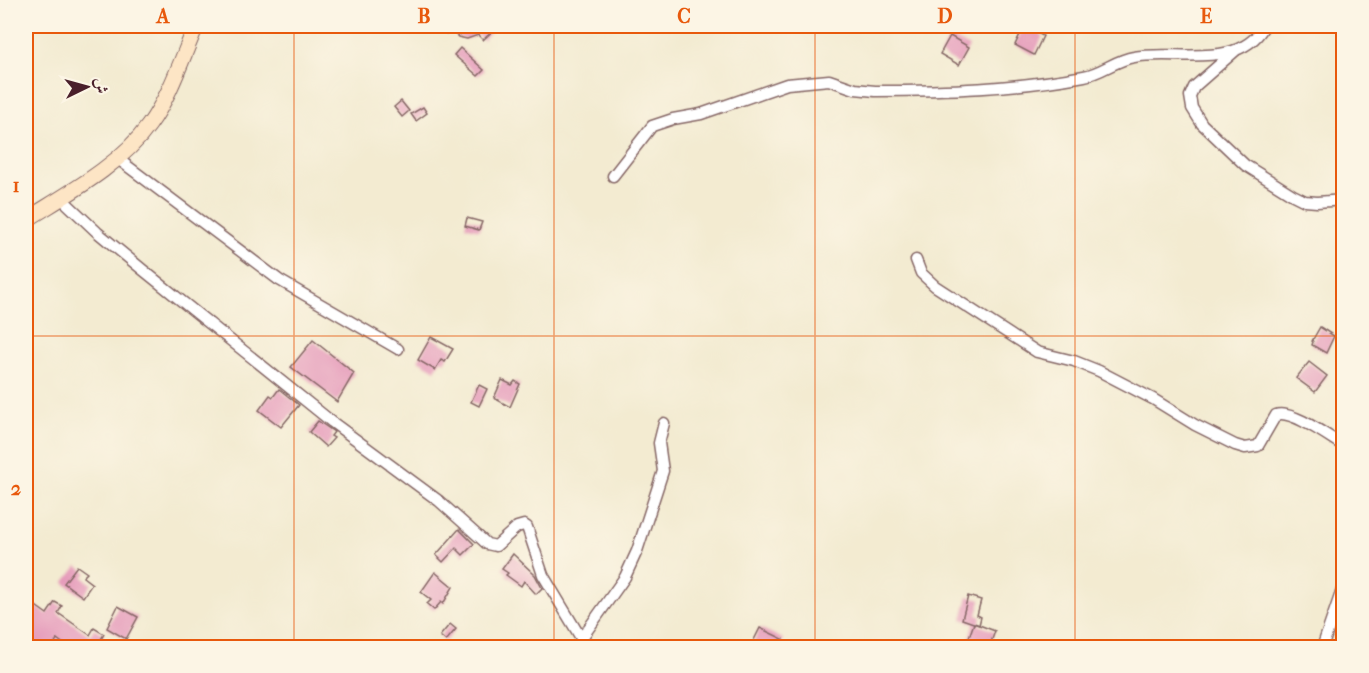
<svg xmlns="http://www.w3.org/2000/svg" width="1369" height="673" viewBox="0 0 1369 673" font-family="'IM FELL French Canon',Amiri,serif">
  <style>
    .building { fill: #e59aba }
    .lines { fill: none; stroke-linecap: round; stroke-linejoin: round }
    .street-casing { stroke: #856665; stroke-width: 13 }
    .secondary-casing { stroke: #856665; stroke-width: 17 }
    .street { stroke: #fff; stroke-width: 10 }
    .secondary { stroke: #fde5c5; stroke-width: 15 }
    .grid { fill: none; stroke: #e8590c; stroke-width: 1.5; stroke-opacity: 0.55 }
    .neatline { fill: none; stroke: #e8590c; stroke-width: 2 }
    .grid-label { font-size: 20px; text-anchor: middle; font-weight: bold; fill: #e8590c }
  </style>
  <rect width="100%" height="100%" fill="#fcf5e5"/>
  <filter id="ink" filterUnits="userSpaceOnUse"><feTurbulence type="fractalNoise" baseFrequency=".0167" numOctaves="2"/><feDisplacementMap in="SourceGraphic" scale="12" xChannelSelector="R" yChannelSelector="G"/><feConvolveMatrix kernelMatrix="1 2 1 2 8 2 1 2 1" color-interpolation-filters="sRGB"/></filter>
  <filter id="wash" filterUnits="userSpaceOnUse"><feTurbulence type="fractalNoise" baseFrequency=".008" numOctaves="4" result="noise"/><feDisplacementMap in="SourceGraphic" scale="24" xChannelSelector="R" yChannelSelector="G"/><feGaussianBlur stdDeviation="1.35" result="paint"/><feColorMatrix in="noise" values="0 0 0 0 0 0 0 0 0 0 0 0 0 0 0 0 0 1.4 0 .05"/><feComposite in="paint" operator="in"/></filter>
  <g filter="url(#wash)">
    <rect width="100%" height="100%" fill="#f3ebd1"/>
    <g id="blocks">
      <g class="building">
        <polygon points="428,26 498,26 483,40 478,35 467,39 458,37 452,31 448,34 427,28"/>
        <polygon points="1024,26 1043,36 1034,55 1015,45"/>
        <polygon points="950,36 969,47 959,65 940,54"/>
        <polygon points="460,48 484,70 478,76 454,55"/>
        <polygon points="401,101 409,111 402,117 394,107"/>
        <polygon points="423,107 427,113 416,121 411,114"/>
        <polygon points="467,218 482,222 479,230 465,226"/>
        <polygon points="1320,327 1334,336 1326,353 1312,345 1313,342 1312,341"/>
        <polygon points="431,337 453,349 445,362 441,360 435,370 418,360"/>
        <polygon points="313,340 354,373 337,402 291,367"/>
        <polygon points="1309,362 1327,376 1315,392 1296,378"/>
        <polygon points="502,380 512,385 515,381 520,384 510,407 494,398"/>
        <polygon points="479,385 487,389 479,406 471,402"/>
        <polygon points="279,389 299,405 281,427 259,410 270,395 273,397"/>
        <polygon points="318,421 334,432 331,436 334,438 326,447 309,432"/>
        <polygon points="459,529 474,544 463,555 456,548 443,562 436,555"/>
        <polygon points="513,554 535,575 542,588 536,594 524,581 521,586 506,575 508,573 502,569"/>
        <polygon points="77,566 87,573 83,577 92,584 83,597 64,583"/>
        <polygon points="435,572 453,587 443,604 441,602 434,610 427,604 431,600 421,592"/>
        <polygon points="968,596 981,600 977,615 981,617 979,625 962,619"/>
        <polygon points="26,599 47,614 55,602 62,606 58,613 90,635 94,628 104,634 96,648 69,648 57,639 52,648 26,648 26,635 34,619 26,612"/>
        <polygon points="118,606 138,617 126,639 107,628"/>
        <polygon points="974,623 995,631 989,648 968,640"/>
        <polygon points="450,624 456,629 446,641 440,636"/>
        <polygon points="760,628 783,639 779,648 750,648"/>
      </g>
    </g>
  </g>
  <g filter="url(#ink)">
    <use href="#blocks" fill-opacity="0" stroke="#856665" stroke-width="1.5"/>
    <g class="lines">
      <defs>
        <g id="street">
          <polyline points="1235,51 1194,87 1190,96 1192,108 1202,124 1245,165 1293,195 1305,201 1317,202 1344,200"/>
          <polyline points="118,159 279,280 398,349"/>
          <path d="M613 176 652 126 673 119 701 114 787 84 829 80 855 89 875 91C945 91 1014 89 1084 76 1102 73 1115 60 1134 57 1175 49 1239 71 1264 26"/>
          <polyline points="61,198 97,232 143,270 332,422 439,501 487,544 496,546 517,527 524,525 527,527 543,575 587,648"/>
          <path d="M916 260 921 273 935 286 1037 352 1074 361 1099 371 1153 399 1195 425 1235 445 1245 448 1258 446 1276 415C1291 409 1329 437 1344 446"/>
          <polyline points="581,639 625,577 637,551 663,471 659,443 664,423"/>
          <polyline points="1322,648 1344,584"/>
        </g>
        <path id="secondary" d="M26 220C67 194 121 165 149 125 170 96 182 58 196 26"/>
      </defs>
      <use href="#street" class="street-casing"/>
      <use href="#secondary" class="secondary-casing"/>
      <use href="#street" class="street"/>
      <use href="#secondary" class="secondary"/>
    </g>
  </g>
  <path class="grid" d="M294 26V648M554 26V648M815 26V648M1075 26V648M26 336H1344"/>
  <rect width="1369" height="673" fill="none" stroke="#fcf5e5" stroke-width="66"/>
  <g transform="translate(87 87) rotate(85)" stroke="#fcf5e5" stroke-width="4.5" paint-order="stroke">
  <path d="M0-4.5L10 22L0 15L-10 22Z" fill="#4a1f2b"/>
  <text y="-9" font-size="16" font-weight="bold" text-anchor="middle" fill="#4a1f2b">ش</text>
  </g>
  <rect x="33" y="33" width="1303" height="607" class="neatline"/>
  <g class="grid-label">
    <text x="163" y="23">A</text>
    <text x="424" y="23">B</text>
    <text x="684" y="23">C</text>
    <text x="945" y="23">D</text>
    <text x="1206" y="23">E</text>
    <text x="16" y="192">1</text>
    <text x="16" y="495">2</text>
  </g>
</svg>
